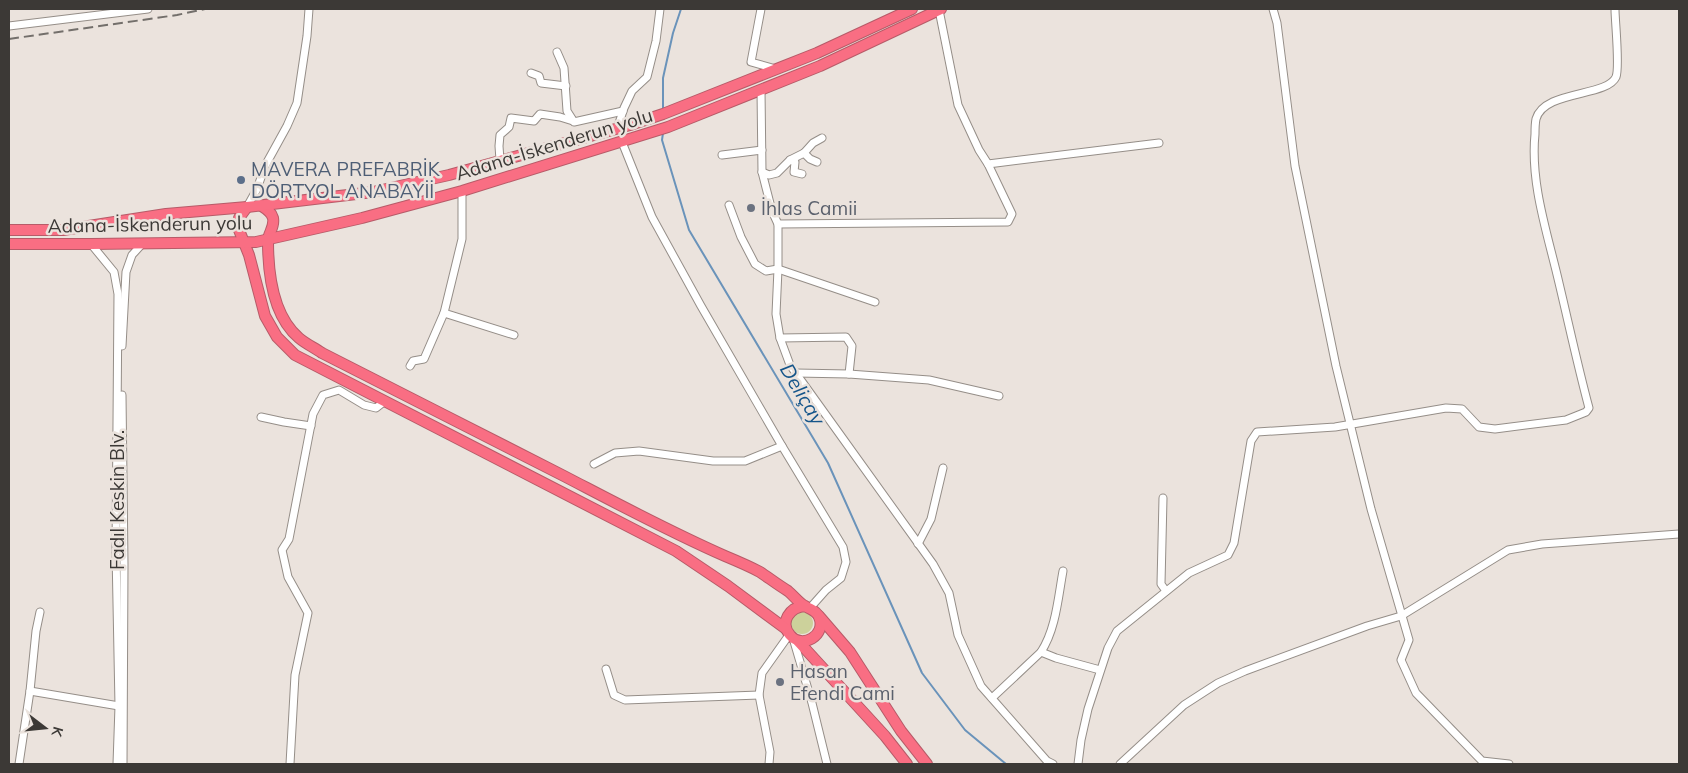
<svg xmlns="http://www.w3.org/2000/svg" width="1688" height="773" viewBox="0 0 1688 773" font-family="Mulish,sans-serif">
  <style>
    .green { fill: #ccd19b }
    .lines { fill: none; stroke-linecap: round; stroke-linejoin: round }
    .stream { stroke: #6a93ba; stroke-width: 2 }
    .minor-casing { stroke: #958e88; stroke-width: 9 }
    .highway-casing { stroke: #b75b68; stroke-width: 12 }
    .minor { stroke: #fff; stroke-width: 7 }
    .highway { stroke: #f96e83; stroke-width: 10 }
    .rail { stroke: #736f6b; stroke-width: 2; stroke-dasharray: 10 5; stroke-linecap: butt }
    .service-dot { fill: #5c6f8a; stroke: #ebe3dd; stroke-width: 2 }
    .worship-dot { fill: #6b7280; stroke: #ebe3dd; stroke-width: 2 }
    .labels { text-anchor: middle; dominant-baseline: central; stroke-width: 5; stroke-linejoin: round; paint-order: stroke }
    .street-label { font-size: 19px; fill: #3c3936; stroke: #ebe3dd }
    .service-label { font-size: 19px; fill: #4e5e75; stroke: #ebe3dd; text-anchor: start }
    .worship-label { font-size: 19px; fill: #5b616d; stroke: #ebe3dd; text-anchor: start }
    .water-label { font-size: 20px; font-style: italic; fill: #15558a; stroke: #ebe3dd }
  </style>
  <rect width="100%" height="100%" fill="#ebe3dd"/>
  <circle class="green" cx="802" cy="623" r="11"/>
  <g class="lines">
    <g class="stream">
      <polyline points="663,110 663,78 673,33 681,9"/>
      <polyline points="663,133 662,140 689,230 828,463 922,673 965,730 1006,764"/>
    </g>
    <defs>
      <g id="minor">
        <polyline points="761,9 751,62 776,69"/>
        <polyline points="1273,9 1277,23 1295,166 1336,366 1371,509 1409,640 1401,660 1416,693 1482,761 1509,764"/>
        <polyline points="9,26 148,9"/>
        <polyline points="557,52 564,68 567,111 574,122 623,111"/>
        <polyline points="531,73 539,76 541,83 566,86"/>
        <polyline points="761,90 762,172 772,211 778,224 778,269 776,314 780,338 790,365 933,564 949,593 958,635 981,686 1047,761 1053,764"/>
        <polyline points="617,129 624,108 632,91 647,77 656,41 660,9"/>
        <polyline points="622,142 652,217 701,306 782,446 843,547 846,562 841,578 826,590 810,608"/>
        <polyline points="804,153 810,159 817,162"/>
        <polyline points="722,155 762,150"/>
        <polyline points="500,160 499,146 500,135 509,127 511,118 534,121 540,114 560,117 573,121"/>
        <polyline points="790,160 795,162 794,172 802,174"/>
        <polyline points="988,164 1159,143"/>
        <polyline points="762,172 769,175 777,173 790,160 804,153 813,143 822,138"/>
        <polyline points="462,191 462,239 444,313 514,335"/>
        <polyline points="729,205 741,237 755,264 766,271 778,269 875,302"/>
        <polyline points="247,207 257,189 265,166 287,126 297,103 307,36 309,9"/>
        <polyline points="778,224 1008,222 1012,214 988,164 979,150 958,105 939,10"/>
        <polyline points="91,244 114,272 118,294 116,552 119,706 117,764"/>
        <polyline points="780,338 846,337 852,346 849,374"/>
        <polyline points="122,346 126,272 132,255 143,243"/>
        <polyline points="410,366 413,361 424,359 444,313"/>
        <polyline points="796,373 849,374 929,380 999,396"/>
        <polyline points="122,395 124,564 123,764"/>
        <polyline points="261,417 284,422 311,426"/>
        <polyline points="594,464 615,453 639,451 713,461 745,461 782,446"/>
        <polyline points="1163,498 1161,584 1166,591"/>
        <polyline points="918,544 931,519 943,468"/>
        <path d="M1063 571C1058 598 1056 629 1041 652L1056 658 1100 670"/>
        <polyline points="793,638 812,703 827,764"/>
        <polyline points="606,669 614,695 625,700 759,695"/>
        <polyline points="30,691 119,706"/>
        <polyline points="992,698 1041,652"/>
        <polyline points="19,764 30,691 36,631 40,612"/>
        <polyline points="290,764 295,675 308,613 288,577 282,550 289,539 313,414 323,395 339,390 364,405 376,408 385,401"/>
        <polyline points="769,764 770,752 759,695 762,673 789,635"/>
        <path d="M1078 764 1081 740 1088 709 1108 648 1117 631 1189 573 1228 555 1234 543 1251 441 1257 432 1335 427 1446 408 1462 409 1479 427 1495 429 1566 420 1586 412 1589 408C1578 367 1569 325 1559 283 1548 235 1530 184 1535 134 1535 130 1535 124 1536 119 1544 90 1607 97 1616 77 1620 67 1615 22 1615 9"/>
        <polyline points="1120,764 1184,705 1218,683 1245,671 1367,626 1401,616 1508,550 1542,544 1679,534"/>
      </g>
      <g id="highway">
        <path d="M260 205C266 209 271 211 273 218 275 227 268 233 268 241 268 273 273 316 299 338 306 344 315 348 322 353 402 394 482 434 562 475 616 503 670 532 725 556 737 561 749 566 760 572 769 578 778 585 788 591 794 596 799 603 805 606 811 610 816 610 819 617 827 635 802 650 790 635 779 622 790 607 805 606"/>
        <polyline points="247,207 239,218 239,230 249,255 265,316 277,337 295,355 676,551 728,586 786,629"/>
        <polyline points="9,230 63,230 166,214 247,207 373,192 449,175 630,125 663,114 817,53 912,9"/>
        <polyline points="9,244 91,244 256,242 362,218 462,191 668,127 820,66 941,9"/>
        <polyline points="819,616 850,652 901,731 927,764"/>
        <polyline points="798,641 885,736 907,764"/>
      </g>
    </defs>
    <use href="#minor" class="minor-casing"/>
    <use href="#highway" class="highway-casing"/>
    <use href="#minor" class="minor"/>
    <use href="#highway" class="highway"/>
    <polyline class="rail" points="9,39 177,15 205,9"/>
  </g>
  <circle class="service-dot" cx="241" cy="180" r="5"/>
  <g class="worship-dot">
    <circle cx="751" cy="208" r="5"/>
    <circle cx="780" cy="682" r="5"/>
  </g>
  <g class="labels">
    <g class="street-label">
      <text transform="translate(554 144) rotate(-17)">Adana-İskenderun yolu</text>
      <text transform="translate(150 224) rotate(-1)">Adana-İskenderun yolu</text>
      <text transform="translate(117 500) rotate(-90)">Fadıl Keskin Blv.</text>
    </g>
    <g class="service-label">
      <text x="251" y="169">MAVERA PREFABRİK<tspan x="251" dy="22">DÖRTYOL ANABAYİİ</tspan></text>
    </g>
    <g class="worship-label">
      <text x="761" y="208">İhlas Camii</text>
      <text x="790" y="671">Hasan<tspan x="790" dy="22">Efendi Cami</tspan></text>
    </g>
    <g class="water-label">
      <text transform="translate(803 394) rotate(59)">Deliçay</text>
    </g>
  </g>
  <rect width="1688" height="773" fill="none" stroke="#3c3936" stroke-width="20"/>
  <g transform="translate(45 728) rotate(106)" stroke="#ebe3dd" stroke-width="4" paint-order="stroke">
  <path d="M0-4L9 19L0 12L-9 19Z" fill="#3c3936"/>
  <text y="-8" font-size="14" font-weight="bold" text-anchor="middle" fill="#3c3936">K</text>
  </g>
</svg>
